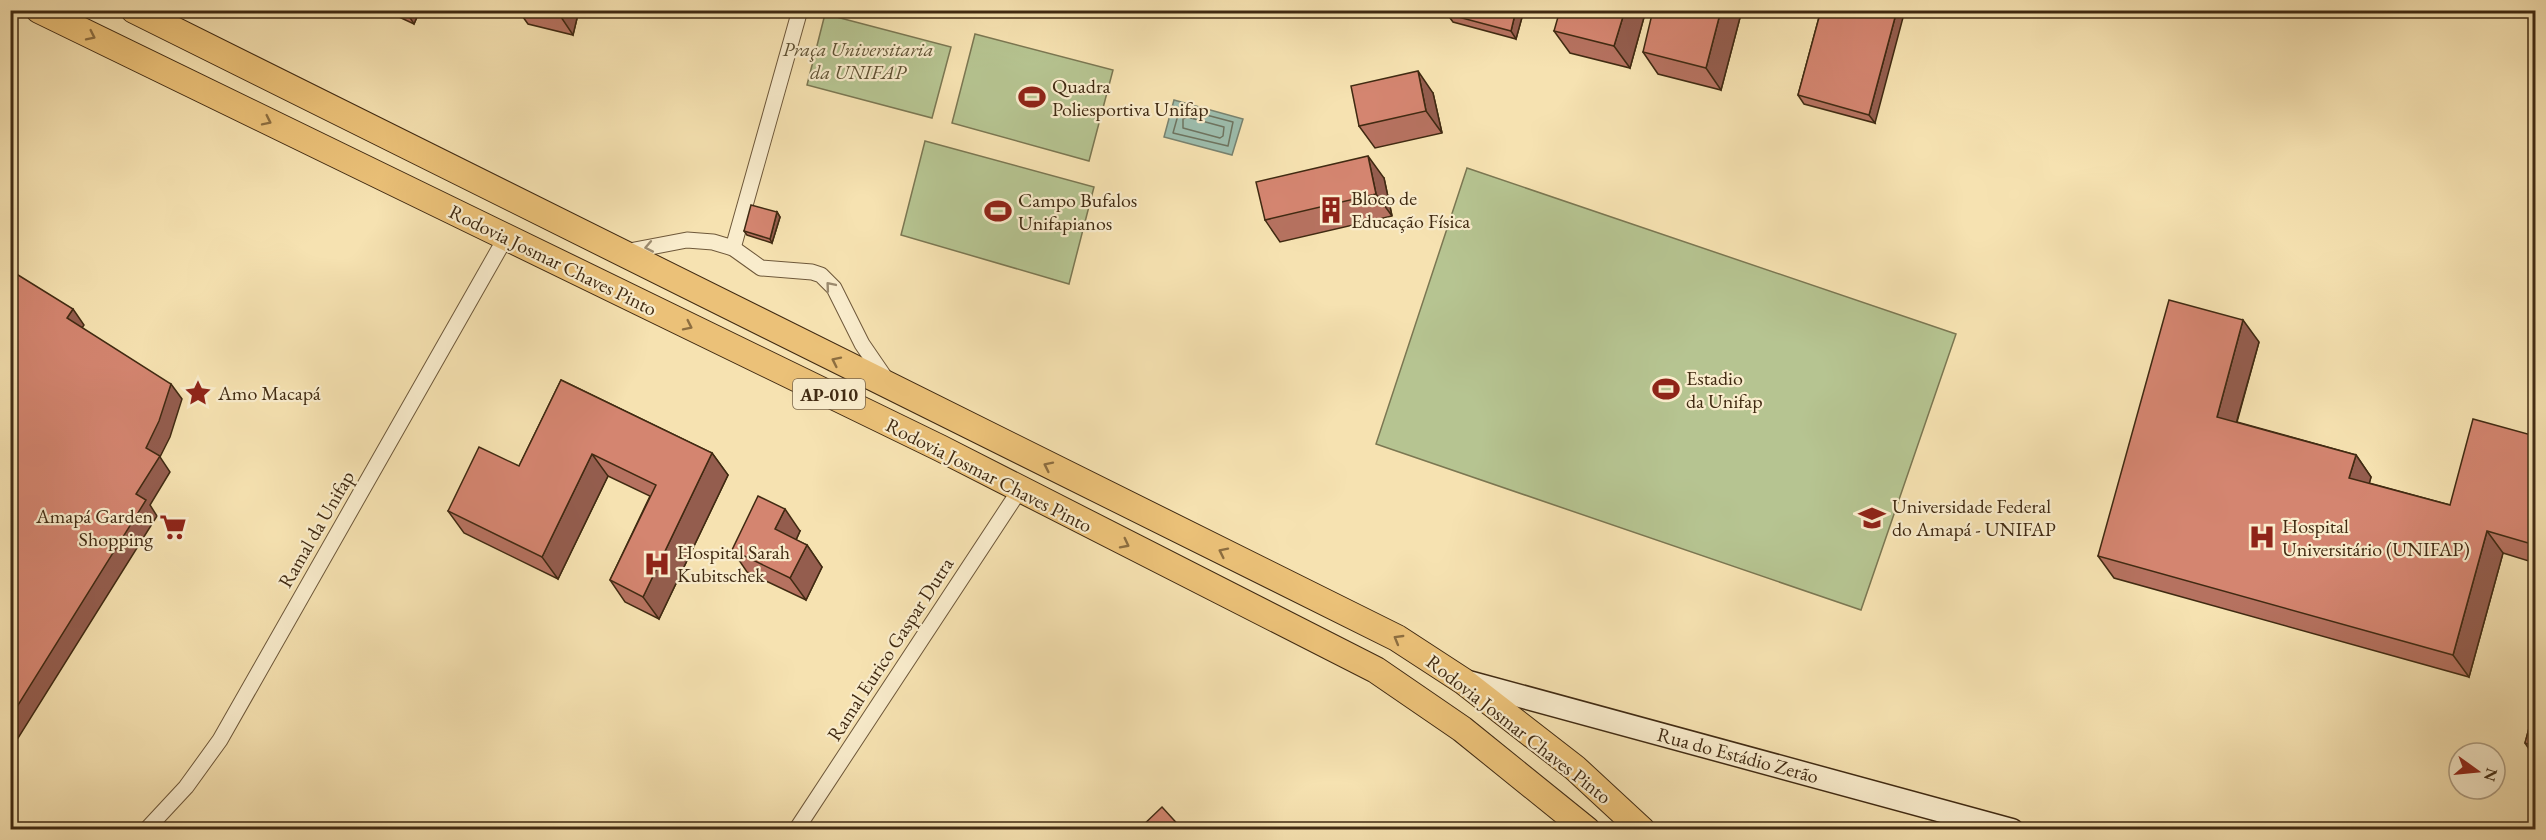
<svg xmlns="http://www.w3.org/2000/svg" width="2546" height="840" viewBox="0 0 2546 840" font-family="'EB Garamond',serif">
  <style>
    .green { fill: #b6c491; stroke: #7b7752; stroke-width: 1.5 }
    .water { fill: #9dbdad; stroke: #78826f; stroke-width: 1.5 }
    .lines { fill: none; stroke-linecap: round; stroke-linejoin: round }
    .shore { stroke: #6e7460; stroke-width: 1.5 }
    .street-casing { stroke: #6e583a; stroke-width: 17 }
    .secondary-casing { stroke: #402a12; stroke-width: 25 }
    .primary-casing { stroke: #402a12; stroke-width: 28 }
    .street { stroke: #f9eccc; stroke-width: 15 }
    .secondary { stroke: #f9eccc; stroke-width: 22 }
    .primary { stroke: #ebc178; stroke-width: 26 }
    .wall { fill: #b67260; stroke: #402a12; stroke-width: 1.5 }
    .shaded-wall { fill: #945d4e; stroke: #402a12; stroke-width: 1.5 }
    .building { fill: #d48570; stroke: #402a12; stroke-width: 1.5 }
    .oneway { stroke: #8d6e40 }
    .oneway2 { stroke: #9c8b6f }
    .labels { text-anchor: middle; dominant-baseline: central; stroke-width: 4.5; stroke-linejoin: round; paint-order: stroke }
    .shield { fill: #f9eccc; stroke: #78644a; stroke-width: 1.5 }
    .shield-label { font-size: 18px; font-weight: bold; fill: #402a12 }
    .park-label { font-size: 20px; font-style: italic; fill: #5e5032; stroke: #f9eccc }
    .poi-label { font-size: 20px; fill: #402a12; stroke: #f9eccc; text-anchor: start }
    .street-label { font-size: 20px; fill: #402a12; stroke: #f9eccc }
  </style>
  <rect width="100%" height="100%" fill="#f6e2b1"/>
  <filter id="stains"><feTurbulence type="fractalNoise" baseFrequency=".00333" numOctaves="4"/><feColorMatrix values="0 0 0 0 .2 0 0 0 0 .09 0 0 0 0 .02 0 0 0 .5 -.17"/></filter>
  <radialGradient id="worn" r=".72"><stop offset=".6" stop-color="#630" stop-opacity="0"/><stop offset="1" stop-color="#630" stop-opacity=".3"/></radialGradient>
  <g class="green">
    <polygon points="825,14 951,47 932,118 807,85"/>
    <polygon points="975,34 1113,70 1089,161 952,123"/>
    <polygon points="925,141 1094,187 1069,284 901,235"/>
    <polygon points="1467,168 1956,334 1861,610 1376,444"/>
  </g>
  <polygon class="water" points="1174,100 1243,119 1232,155 1164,137"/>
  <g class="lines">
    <g class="shore">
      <polygon points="1180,108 1233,122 1228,146 1173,133"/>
      <polygon points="1187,117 1224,127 1223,136 1220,138 1183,128 1183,119"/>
    </g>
    <defs>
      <g id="street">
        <polyline points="733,248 800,10"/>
        <polyline points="624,252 687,240 713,242 733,248 761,268 812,272 821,275 834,288 862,344 888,382"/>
        <polyline points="146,830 186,787 220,740 506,237"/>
        <polyline points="796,830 1019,491"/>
      </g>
      <polyline id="secondary" points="1465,681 2012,830"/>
      <g id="primary">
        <polyline points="39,10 940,448 1376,670 1462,729 1587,830"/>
        <polyline points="134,10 1397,638 1463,681 1575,768 1642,830"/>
      </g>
    </defs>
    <use href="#street" class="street-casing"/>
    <use href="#secondary" class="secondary-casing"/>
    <use href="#primary" class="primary-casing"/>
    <use href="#street" class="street"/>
    <use href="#secondary" class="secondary"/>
    <use href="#primary" class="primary"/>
  </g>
  <g class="wall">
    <polygon points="384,10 420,10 414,24"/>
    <polygon points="518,10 579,10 573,35 528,24"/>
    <polygon points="1524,10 1516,39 1453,22 1447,14"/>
    <polygon points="1646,10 1630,68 1570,53 1554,31"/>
    <polygon points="1742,10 1721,90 1658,74 1643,52"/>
    <polygon points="1821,10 1875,123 1804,104 1798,95"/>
    <polygon points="1433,93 1442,133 1375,148 1359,126"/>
    <polygon points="1384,178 1392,216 1280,242 1265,220"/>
    <polygon points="777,212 780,217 772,243 747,235 744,231"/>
    <polygon points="2259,342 2237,422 2356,455 2371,477 2369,483 2450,505 2535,436 2535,595 2529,561 2503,553 2469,677 2114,578 2098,556"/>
    <polygon points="561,380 712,453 728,475 659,619 625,602 610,580 650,496 608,476 558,579 464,533 448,511 519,466"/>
    <polygon points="800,531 796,540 807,545 822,567 806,600 747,572 732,550"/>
    <polygon points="2535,706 2535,758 2525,743"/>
  </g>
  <g class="shaded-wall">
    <polygon points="405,10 420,10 414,24"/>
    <polygon points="562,10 579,10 573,35 561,17"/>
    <polygon points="1516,10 1524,10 1516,39 1511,31"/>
    <polygon points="1625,10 1646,10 1630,68 1614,46"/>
    <polygon points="1721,10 1742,10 1721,90 1706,68"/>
    <polygon points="1897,10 1905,10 1875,123 1869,115"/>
    <polygon points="1418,71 1433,93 1442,133 1426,111"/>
    <polygon points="1368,156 1384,178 1392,216 1376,194"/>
    <polygon points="777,212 780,217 772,243 770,239"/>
    <polygon points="73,309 84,325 78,334 67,318"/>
    <polygon points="2243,320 2259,342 2232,438 2217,417"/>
    <polygon points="171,384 182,399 170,437 160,457 170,472 150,505 157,516 10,751 10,718 136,494 146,448"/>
    <polygon points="712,453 728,475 659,619 643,597"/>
    <polygon points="592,454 608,476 558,579 542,557"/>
    <polygon points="2356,455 2371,477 2365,500 2349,478"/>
    <polygon points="785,509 800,531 791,551 775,529"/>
    <polygon points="2487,531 2503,553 2469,677 2453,655"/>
    <polygon points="807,545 822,567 806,600 790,578"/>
  </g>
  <g class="building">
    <polygon points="534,10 562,10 561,17"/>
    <polygon points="1448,10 1516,10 1511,31 1447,14"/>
    <polygon points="1560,10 1625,10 1614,46 1554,31"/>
    <polygon points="1653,10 1721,10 1706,68 1643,52"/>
    <polygon points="1821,10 1897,10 1869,115 1798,95"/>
    <polygon points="1418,71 1426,111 1359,126 1351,86"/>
    <polygon points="1368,156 1376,194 1265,220 1256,182"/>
    <polygon points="751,205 777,212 770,239 744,231"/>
    <polygon points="10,270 73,309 67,318 171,384 159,421 146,448 160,456 136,494 146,500 10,718"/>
    <polygon points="2169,300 2243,320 2217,417 2356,455 2349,478 2450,505 2473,419 2535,436 2535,545 2487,531 2453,655 2098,556"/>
    <polygon points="561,380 712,453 643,597 610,580 656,485 592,454 542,557 448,511 479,447 519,466"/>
    <polygon points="758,496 785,509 775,529 807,545 790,578 732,550"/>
    <polygon points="2535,557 2535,595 2529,561"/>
    <polygon points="2535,706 2535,746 2525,743"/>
    <polygon points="1162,807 1183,830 1138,830"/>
    <polygon points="1823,826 1835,830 1822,830"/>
  </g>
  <defs><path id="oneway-chevron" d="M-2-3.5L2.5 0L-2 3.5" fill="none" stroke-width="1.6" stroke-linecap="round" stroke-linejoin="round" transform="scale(1.5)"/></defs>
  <g class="oneway">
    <use href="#oneway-chevron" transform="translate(91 36) rotate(26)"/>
    <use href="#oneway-chevron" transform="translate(267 121) rotate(26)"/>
    <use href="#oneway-chevron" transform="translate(688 326) rotate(26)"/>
    <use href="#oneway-chevron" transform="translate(836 361) rotate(-154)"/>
    <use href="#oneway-chevron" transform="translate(1048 466) rotate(-154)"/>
    <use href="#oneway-chevron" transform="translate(1125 544) rotate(27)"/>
    <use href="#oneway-chevron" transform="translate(1223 552) rotate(-154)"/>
    <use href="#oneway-chevron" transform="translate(1398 639) rotate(-150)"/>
  </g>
  <g class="oneway2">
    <use href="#oneway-chevron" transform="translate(649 247) rotate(169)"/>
    <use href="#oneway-chevron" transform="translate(830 286) rotate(-130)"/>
  </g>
  <defs>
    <symbol id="stadium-bare" viewBox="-9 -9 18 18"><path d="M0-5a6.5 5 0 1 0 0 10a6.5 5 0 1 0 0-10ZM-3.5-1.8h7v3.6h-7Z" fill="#8f2418" stroke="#f9eccc" stroke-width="2.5" paint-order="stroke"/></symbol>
    <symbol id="building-bare" viewBox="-9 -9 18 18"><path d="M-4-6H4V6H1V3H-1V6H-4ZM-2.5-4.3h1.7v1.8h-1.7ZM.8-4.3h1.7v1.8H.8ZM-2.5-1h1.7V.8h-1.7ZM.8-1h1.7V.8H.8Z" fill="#8f2418" stroke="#f9eccc" stroke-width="2.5" paint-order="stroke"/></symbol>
    <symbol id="sight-bare" viewBox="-9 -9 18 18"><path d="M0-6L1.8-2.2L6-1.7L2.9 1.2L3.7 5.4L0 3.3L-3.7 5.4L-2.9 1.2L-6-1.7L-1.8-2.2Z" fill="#8f2418" stroke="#f9eccc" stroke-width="2.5" paint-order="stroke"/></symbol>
    <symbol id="university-bare" viewBox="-9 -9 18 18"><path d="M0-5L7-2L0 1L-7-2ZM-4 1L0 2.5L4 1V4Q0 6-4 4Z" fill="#8f2418" stroke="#f9eccc" stroke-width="2.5" paint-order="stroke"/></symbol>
    <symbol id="supermarket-bare" viewBox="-9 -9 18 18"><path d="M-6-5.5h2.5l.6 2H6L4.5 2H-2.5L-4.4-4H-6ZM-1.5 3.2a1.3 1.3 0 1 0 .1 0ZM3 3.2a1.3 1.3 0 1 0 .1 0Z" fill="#8f2418" stroke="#f9eccc" stroke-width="2.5" paint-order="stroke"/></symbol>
    <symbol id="hospital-bare" viewBox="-9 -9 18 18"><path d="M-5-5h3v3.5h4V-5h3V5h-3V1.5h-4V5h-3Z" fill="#8f2418" stroke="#f9eccc" stroke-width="2.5" paint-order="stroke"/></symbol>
  </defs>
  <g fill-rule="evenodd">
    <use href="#stadium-bare" x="1013" y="78" width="38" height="38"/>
    <use href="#building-bare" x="1312" y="191" width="38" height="38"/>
    <use href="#stadium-bare" x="979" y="192" width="38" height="38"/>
    <use href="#stadium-bare" x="1647" y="370" width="38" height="38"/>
    <use href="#sight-bare" x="179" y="374" width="38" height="38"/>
    <use href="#university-bare" x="1853" y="499" width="38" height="38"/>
    <use href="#supermarket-bare" x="154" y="508" width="38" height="38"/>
    <use href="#hospital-bare" x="2243" y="518" width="38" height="38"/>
    <use href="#hospital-bare" x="638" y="545" width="38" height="38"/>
  </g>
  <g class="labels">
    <rect class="shield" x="793" y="379" width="72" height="30" rx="4.5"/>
    <g class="shield-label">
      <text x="829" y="394">AP-010</text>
    </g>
    <g class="park-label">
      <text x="858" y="49">Praça Universitaria<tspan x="858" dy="23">da UNIFAP</tspan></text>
    </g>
    <g class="poi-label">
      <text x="1052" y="86">Quadra<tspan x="1052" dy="23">Poliesportiva Unifap</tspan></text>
      <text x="1351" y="198">Bloco de<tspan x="1351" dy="23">Educação Física</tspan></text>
      <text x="1018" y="200">Campo Bufalos<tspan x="1018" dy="23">Unifapianos</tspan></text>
      <text x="1686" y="378">Estadio<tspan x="1686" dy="23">da Unifap</tspan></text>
      <text x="218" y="393">Amo Macapá</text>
      <text x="1892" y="506">Universidade Federal<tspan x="1892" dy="23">do Amapá - UNIFAP</tspan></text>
      <text x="153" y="516" text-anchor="end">Amapá Garden<tspan x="153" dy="23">Shopping</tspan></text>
      <text x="2282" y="526">Hospital<tspan x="2282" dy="23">Universitário (UNIFAP)</tspan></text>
      <text x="677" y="552">Hospital Sarah<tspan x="677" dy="23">Kubitschek</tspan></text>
    </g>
    <g class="street-label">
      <text transform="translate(553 260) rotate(26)">Rodovia Josmar Chaves Pinto</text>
      <text transform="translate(989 475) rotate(27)">Rodovia Josmar Chaves Pinto</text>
      <text transform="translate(316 529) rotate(-60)">Ramal da Unifap</text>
      <text transform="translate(890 649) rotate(-57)">Ramal Eurico Gaspar Dutra</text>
      <text transform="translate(1519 729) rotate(38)">Rodovia Josmar Chaves Pinto</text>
      <text transform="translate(1738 755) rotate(15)">Rua do Estádio Zerão</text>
    </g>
  </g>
  <rect width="2546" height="840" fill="none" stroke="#f6e2b1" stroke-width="36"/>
  <rect x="12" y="12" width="2522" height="816" fill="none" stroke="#402a12" stroke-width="3"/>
  <rect x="18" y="18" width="2510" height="804" fill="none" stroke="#402a12" stroke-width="1.5"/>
  <g transform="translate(2477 771) rotate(105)"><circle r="28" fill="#f9eccc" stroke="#af9e82" stroke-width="1.5"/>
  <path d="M0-4.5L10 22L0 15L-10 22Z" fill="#8f2418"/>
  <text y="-9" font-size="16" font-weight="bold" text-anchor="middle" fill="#402a12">N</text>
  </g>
  <rect width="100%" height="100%" filter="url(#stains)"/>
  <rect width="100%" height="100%" fill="url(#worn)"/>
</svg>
